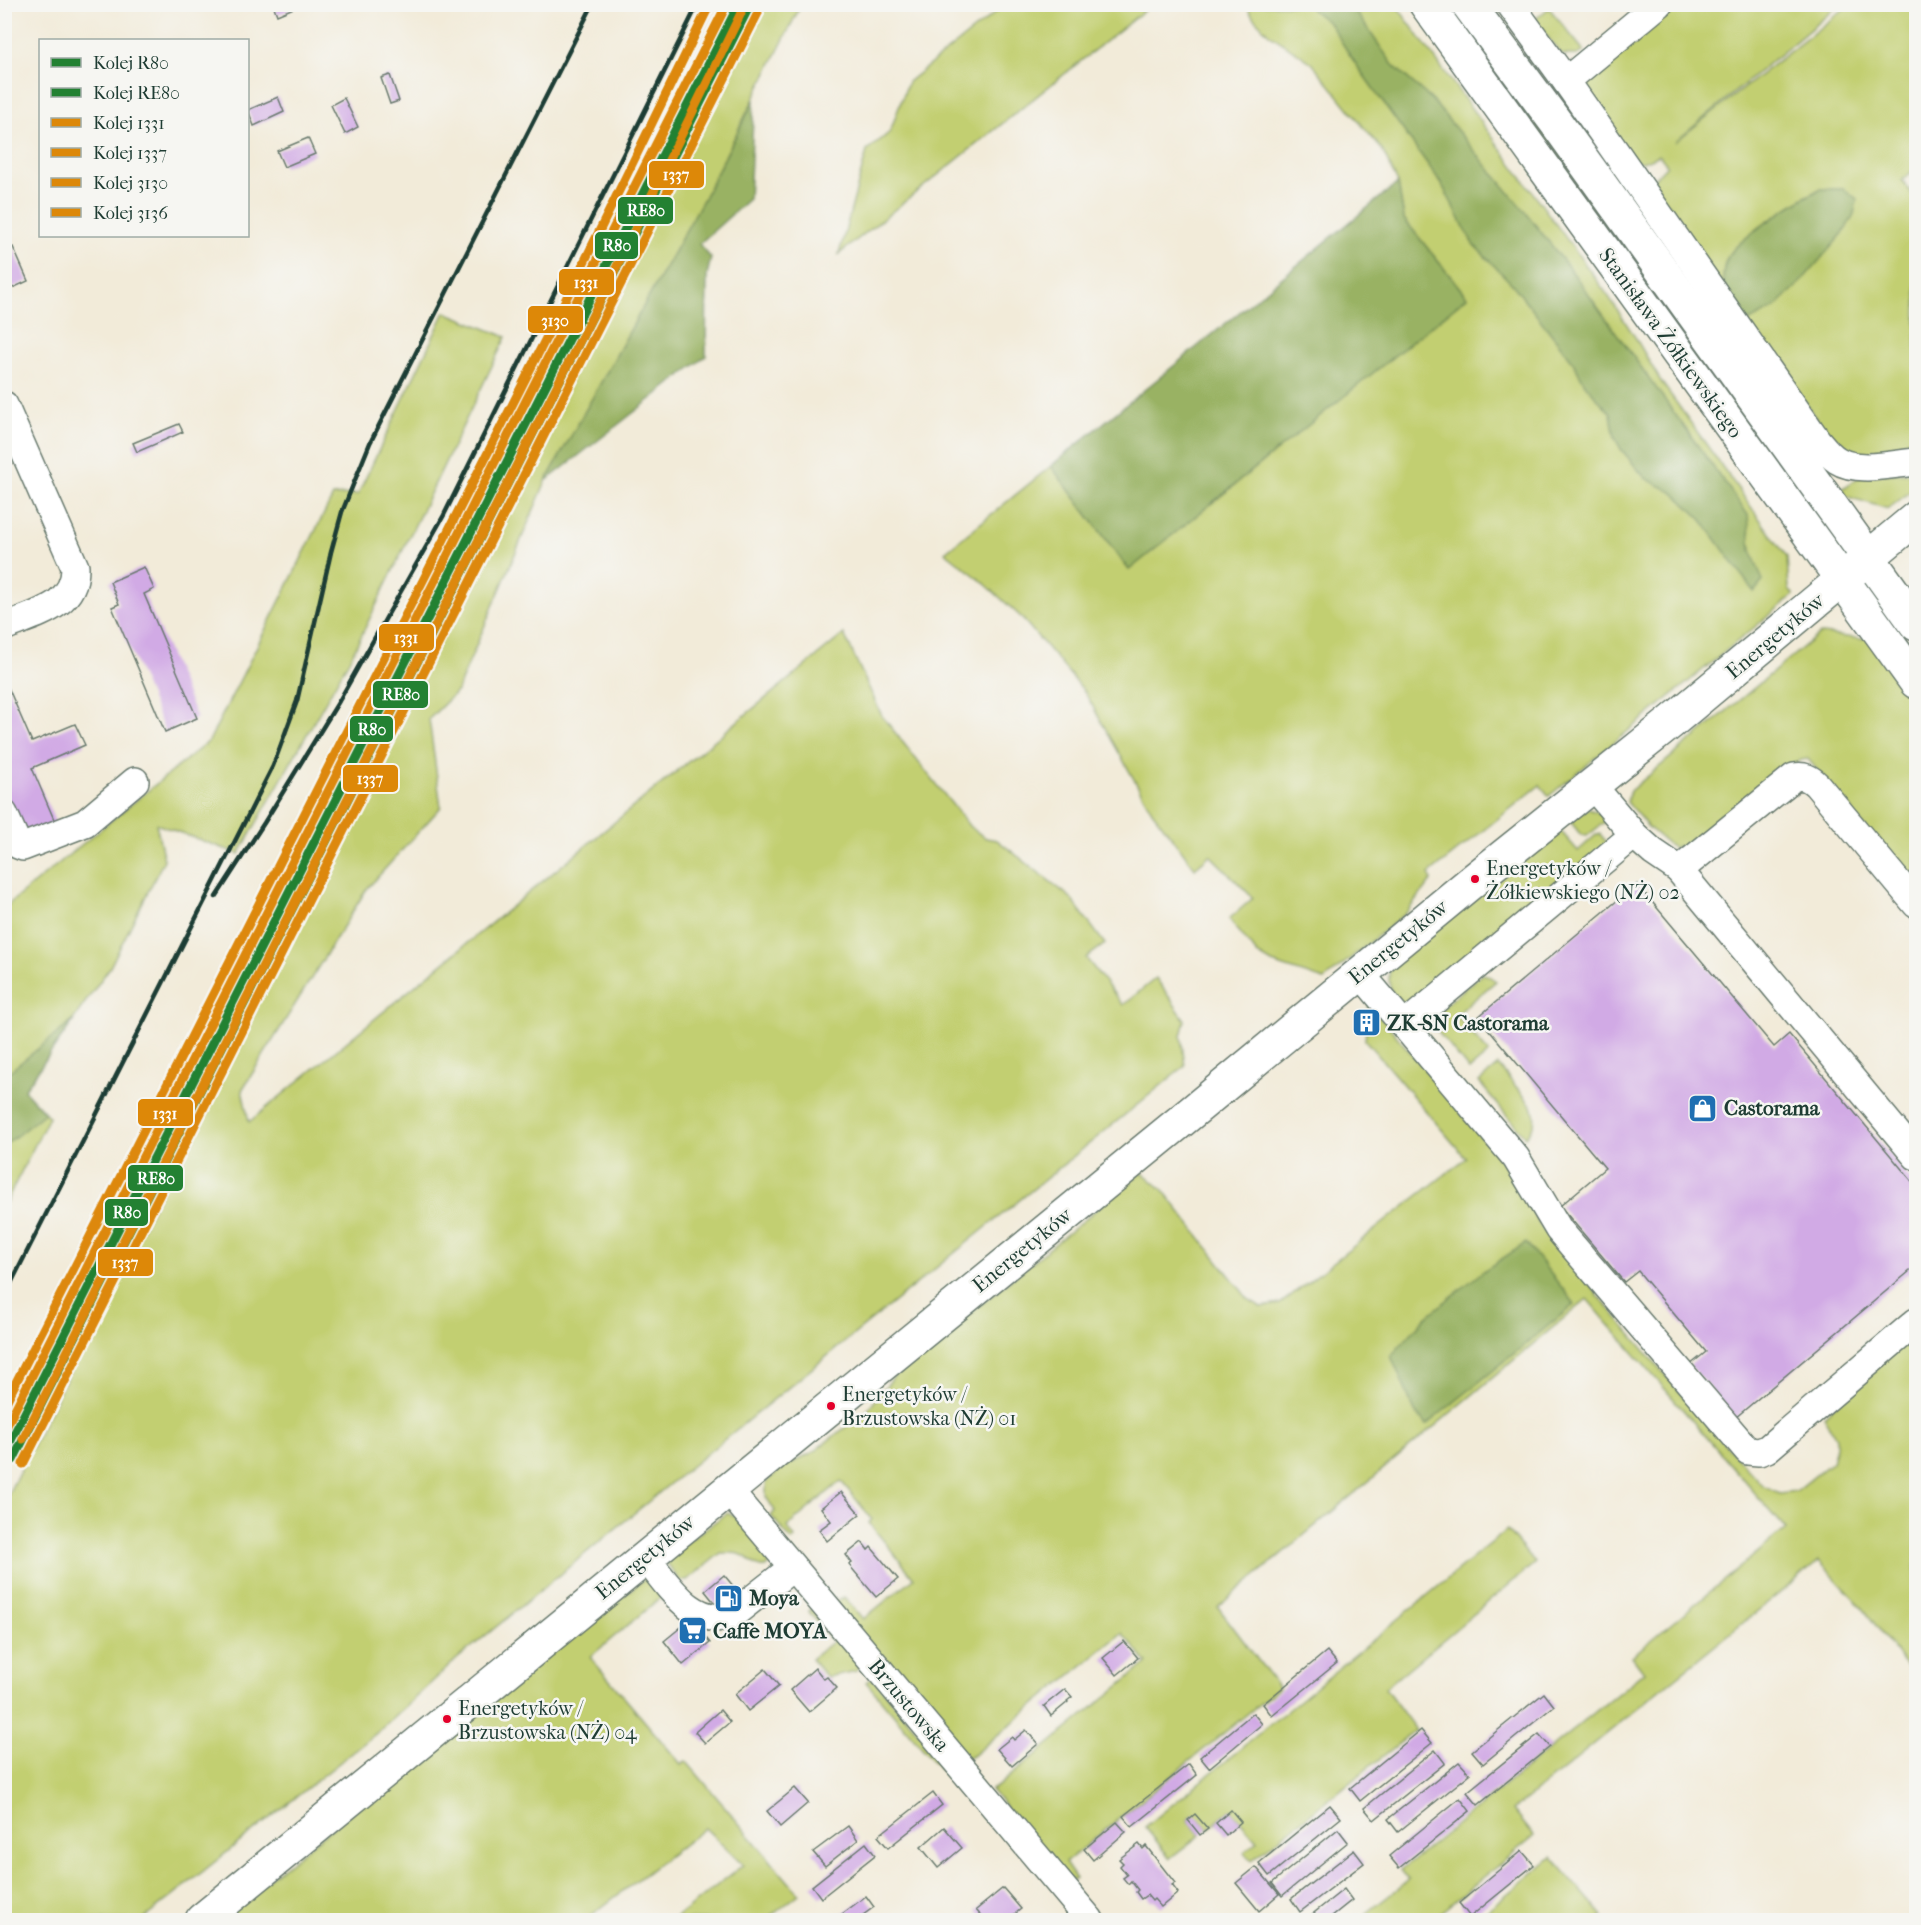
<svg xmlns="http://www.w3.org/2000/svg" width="1921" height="1925" viewBox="0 0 1921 1925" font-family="'IM FELL French Canon',serif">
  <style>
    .green { fill: #c2cf71; stroke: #708652; stroke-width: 1.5; fill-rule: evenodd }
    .forest { fill: #99b263; stroke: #5c784c; stroke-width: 1.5 }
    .building { fill: #d1aae5 }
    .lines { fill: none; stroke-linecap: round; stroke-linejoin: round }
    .minor-casing { stroke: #697a6e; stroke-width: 30 }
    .major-casing { stroke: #697a6e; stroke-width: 36 }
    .minor { stroke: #fff; stroke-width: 27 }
    .major { stroke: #fff; stroke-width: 33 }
    .rail { stroke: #1f3d34; stroke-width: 4.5 }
    .rail-1-casing { stroke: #f6f6f2; stroke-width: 14 }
    .rail-2-casing { stroke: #f6f6f2; stroke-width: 14 }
    .rail-3-casing { stroke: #f6f6f2; stroke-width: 14 }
    .rail-4-casing { stroke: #f6f6f2; stroke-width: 14 }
    .rail-5-casing { stroke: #f6f6f2; stroke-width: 14 }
    .rail-6-casing { stroke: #f6f6f2; stroke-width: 14 }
    .rail-1 { stroke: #238132; stroke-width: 9 }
    .rail-2 { stroke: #238132; stroke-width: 9 }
    .rail-3 { stroke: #dd8808; stroke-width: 9 }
    .rail-4 { stroke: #dd8808; stroke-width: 9 }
    .rail-5 { stroke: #dd8808; stroke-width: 9 }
    .rail-6 { stroke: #dd8808; stroke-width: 9 }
    .bus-dot { fill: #e4002b; stroke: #f6f6f2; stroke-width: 2 }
    .labels { text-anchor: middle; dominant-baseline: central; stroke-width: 5; stroke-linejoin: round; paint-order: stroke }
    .bus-label { font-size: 20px; fill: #1f3d34; stroke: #f6f6f2; text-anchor: start }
    .street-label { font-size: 21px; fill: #1f3d34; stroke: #f6f6f2 }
    .poi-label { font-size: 21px; font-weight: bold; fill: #1f3d34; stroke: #f6f6f2; text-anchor: start }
    .line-badge { stroke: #f6f6f2; stroke-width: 2 }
    .badge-label { font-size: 16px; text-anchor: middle; font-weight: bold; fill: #fff }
  </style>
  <rect width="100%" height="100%" fill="#f6f6f2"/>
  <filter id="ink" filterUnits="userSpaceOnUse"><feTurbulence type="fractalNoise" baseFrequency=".0167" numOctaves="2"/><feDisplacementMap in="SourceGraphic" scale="12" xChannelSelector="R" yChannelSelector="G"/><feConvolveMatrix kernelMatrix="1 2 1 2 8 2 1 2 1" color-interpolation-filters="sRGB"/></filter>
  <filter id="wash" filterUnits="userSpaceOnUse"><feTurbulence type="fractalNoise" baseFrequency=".008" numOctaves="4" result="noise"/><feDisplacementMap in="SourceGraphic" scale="24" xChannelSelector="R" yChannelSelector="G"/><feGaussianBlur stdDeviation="1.35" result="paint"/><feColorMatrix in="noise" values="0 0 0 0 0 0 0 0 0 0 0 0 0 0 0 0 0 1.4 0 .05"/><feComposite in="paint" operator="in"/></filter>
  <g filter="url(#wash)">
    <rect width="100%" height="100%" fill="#f2ebd9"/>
    <g class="green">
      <polygon points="757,5 801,5 704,198 546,481 457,691 429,719 441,807 366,890 242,1090 249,1122 844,634 882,716 970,827 986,838 997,840 1070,897 1105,944 1086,958 1123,1005 1156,978 1185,1020 1181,1036 1185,1066 688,1469 457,1659 379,1731 142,1920 5,1920 4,1502 401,716 711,94"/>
      <polygon points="1005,5 1151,5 839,254 867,151 890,132 908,82"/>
      <polygon points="1246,5 1396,5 1609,297 1635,337 1660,380 1787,557 1789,590 1794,595 1549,796 1540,785 1429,874 1432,880 1406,913 1324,980 1272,963 1257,954 1229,919 1253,898 1210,855 1195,868 1152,811 1084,691 1021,617 983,582 945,552 1051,466 1129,570 1467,297 1404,219 1398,183 1382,150 1312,63 1269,34 1253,17"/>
      <polygon points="1439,5 1455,5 1702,353 1652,296"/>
      <path d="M1671 5H1839L1675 142 1849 5H1916V168L1902 180 1916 199V436L1881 455 1865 457 1838 449 1649 184 1667 165 1659 155 1643 162 1634 161 1586 92 1585 80ZM1820 189 1728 294C1725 282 1721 270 1727 258 1738 238 1799 200 1820 189Z"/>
      <polygon points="1549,8 1584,51 1578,55 1562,55 1534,20"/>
      <polygon points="445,312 506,337 353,653 239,854 156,824 164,860 110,967 24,1090 49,1117 5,1204 5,907 209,741 333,496 358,494"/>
      <polygon points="1916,472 1916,487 1888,509 1845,496 1841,490 1860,476"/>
      <polygon points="1822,634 1862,639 1870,634 1916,699 1916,890 1808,759 1801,760 1685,856 1677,846 1673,848 1648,827 1627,802 1630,791 1818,635"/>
      <polygon points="1589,809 1597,812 1607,820 1587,836 1581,835 1569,820 1584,810"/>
      <path d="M1558 828 1578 851 1597 834H1600L1608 844 1408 1005C1390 1000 1385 980 1392 965Z"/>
      <polygon points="1482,974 1487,975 1496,981 1456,1015 1489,1053 1469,1070 1433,1026 1431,1017"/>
      <polygon points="1369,1003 1509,1170 1541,1227 1703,1420 1762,1485 1779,1493 1796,1491 1832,1462 1836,1447 1836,1438 1824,1416 1916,1328 1916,1679 1862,1607 1819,1561 1513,1810 1534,1836 1431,1920 1358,1920 1409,1880 1401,1870 1644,1672 1632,1656 1786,1529 1587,1299 1218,1607 1279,1688 1065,1863 1076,1879 1071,1882 991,1790 998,1786 1147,1663 1122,1633 972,1756 966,1759 833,1604 844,1597 863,1619 914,1578 869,1523 872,1519 841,1481 787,1527 795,1538 792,1541 771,1516 775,1511 766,1497 766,1482 783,1467 810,1454 867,1411 894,1376 1142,1172 1163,1190 1248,1299 1261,1307 1280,1304 1466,1158 1365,1040"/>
      <path d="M1498 1065 1532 1106C1537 1119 1535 1127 1525 1137L1479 1082Z"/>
      <path d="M727 1513 738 1518 770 1559 768 1566C756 1571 752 1559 742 1555 736 1552 728 1553 721 1553L686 1581H680L667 1563 669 1555Z"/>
      <polygon points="1507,1530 1535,1563 1385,1688 1416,1730 1252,1860 1244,1852 1257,1841 1231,1810 1208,1829 1194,1814 1188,1820 1200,1835 1170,1858 1145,1827"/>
      <polygon points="648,1576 667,1592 590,1657 681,1764 686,1761 799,1894 766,1920 673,1920 743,1865 705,1828 585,1920 217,1920"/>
      <polygon points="813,1608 861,1665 857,1671 827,1677 811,1659 833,1641 808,1611"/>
      <polygon points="872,1678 951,1770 945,1775 866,1682"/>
      <polygon points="1552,1857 1603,1916 1597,1920 1475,1920"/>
    </g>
    <g class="forest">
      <polygon points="1306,5 1351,5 1393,65 1432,100 1527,214 1573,273 1748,515 1751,550 1763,581 1754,592 1702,520 1674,493 1645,478 1621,449 1615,438 1611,414 1585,384 1571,359 1513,285 1473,244 1441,183 1357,66 1330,24"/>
      <polygon points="754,100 749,199 699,244 711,258 707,275 706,356 546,481 704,198"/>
      <polygon points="1398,183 1404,219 1467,297 1129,570 1051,466"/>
      <path d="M1820 189H1844L1857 199 1854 214 1844 232 1799 284 1774 308 1746 323C1738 310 1724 293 1723 277 1723 273 1725 263 1727 259 1736 239 1799 200 1820 189Z"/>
      <polygon points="74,1020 24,1090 45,1113 5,1145 5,1075"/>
      <polygon points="1526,1243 1575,1304 1426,1425 1415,1412 1391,1356 1426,1317 1486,1269"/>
    </g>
    <g id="blocks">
      <g class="building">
        <polygon points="273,4 301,4 301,5 277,15"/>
        <polygon points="390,75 399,101 390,104 381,78"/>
        <polygon points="278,97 284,112 254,126 248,110"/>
        <polygon points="344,98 358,127 345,134 331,105"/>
        <polygon points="308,138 315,154 284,167 277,151"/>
        <polygon points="13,247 28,281 4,292 4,250"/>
        <polygon points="179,424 183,432 137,452 133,443"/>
        <polygon points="144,567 154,589 144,594 197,718 165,732 112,607 119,604 110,582"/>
        <polygon points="4,678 32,742 75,724 85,745 32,768 56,824 24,837 4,791"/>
        <polygon points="1637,884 1774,1047 1789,1034 1916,1186 1916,1266 1735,1418 1690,1365 1706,1352 1638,1271 1624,1282 1560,1206 1605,1168 1478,1017"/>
        <polygon points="841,1492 860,1514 827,1541 819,1530 831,1521 821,1508"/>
        <polygon points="862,1542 868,1550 871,1547 898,1579 876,1597 849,1565 852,1563 846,1555"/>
        <polygon points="724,1575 750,1606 730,1622 705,1591"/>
        <polygon points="691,1619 710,1643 683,1665 664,1641"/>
        <polygon points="1124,1641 1138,1658 1117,1675 1103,1658"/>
        <polygon points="1327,1651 1337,1663 1272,1716 1263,1704"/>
        <polygon points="815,1668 824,1679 827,1677 837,1688 809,1712 790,1690"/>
        <polygon points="765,1669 779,1686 748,1711 735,1694"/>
        <polygon points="1065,1689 1072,1697 1067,1701 1068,1702 1051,1716 1044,1706"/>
        <polygon points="1544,1693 1554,1706 1483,1764 1472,1751"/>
        <polygon points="720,1710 730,1722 705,1743 695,1732"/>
        <polygon points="1253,1713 1262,1724 1209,1768 1200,1757"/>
        <polygon points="1026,1730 1038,1744 1012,1766 997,1749 1012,1737 1014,1740"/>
        <polygon points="1421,1730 1432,1743 1360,1801 1350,1788"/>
        <polygon points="1539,1734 1550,1747 1478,1805 1467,1792"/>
        <polygon points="1435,1750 1445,1763 1374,1820 1364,1808"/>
        <polygon points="1459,1762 1470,1774 1398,1832 1388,1819"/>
        <polygon points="1189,1764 1197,1775 1132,1827 1123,1816"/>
        <polygon points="795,1788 808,1803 780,1827 767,1811"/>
        <polygon points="933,1793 942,1805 888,1848 878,1836"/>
        <polygon points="1460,1798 1470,1811 1399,1868 1389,1856"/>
        <polygon points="1330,1805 1341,1818 1269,1876 1259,1863"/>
        <polygon points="1231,1810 1241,1822 1226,1835 1216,1823"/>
        <polygon points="1195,1814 1208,1829 1200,1835 1188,1820"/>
        <polygon points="1117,1822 1126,1832 1093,1860 1084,1849"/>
        <polygon points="848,1826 858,1840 825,1866 813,1852"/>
        <polygon points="944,1827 962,1848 938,1868 921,1847"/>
        <polygon points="1338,1829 1348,1842 1282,1896 1272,1883"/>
        <polygon points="866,1843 875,1855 821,1898 812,1886"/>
        <polygon points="1139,1844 1143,1849 1146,1846 1175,1883 1172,1885 1178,1893 1161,1907 1154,1899 1152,1901 1147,1895 1141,1899 1136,1892 1138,1890 1131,1881 1128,1884 1123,1878 1127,1875 1120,1866 1123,1863 1119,1859"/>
        <polygon points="1354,1850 1364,1863 1300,1912 1291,1899"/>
        <polygon points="1522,1851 1534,1865 1470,1917 1459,1903"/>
        <polygon points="1256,1867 1279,1894 1259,1911 1236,1883"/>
        <polygon points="1003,1888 1021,1909 1007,1920 985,1920 976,1910"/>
        <polygon points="1344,1889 1352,1900 1327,1920 1305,1920"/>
        <polygon points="866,1896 874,1907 856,1920 834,1920"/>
      </g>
    </g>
  </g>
  <g filter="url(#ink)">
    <use href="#blocks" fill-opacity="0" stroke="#697a6e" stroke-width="1.5"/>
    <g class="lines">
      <defs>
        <g id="minor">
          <path d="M1510 4 1566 81 1817 440C1823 447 1829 455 1837 460 1857 473 1893 464 1916 462"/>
          <polyline points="1566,81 1659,4"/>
          <path d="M4 405 75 567C76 607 34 614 4 627"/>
          <polyline points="1592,785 1634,835 1653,852 1678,869 1916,1156"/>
          <polyline points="4,814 18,845 23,847 85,823 135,781"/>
          <path d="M1678 869 1688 863 1794 777C1804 775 1810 778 1817 785L1916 904"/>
          <polyline points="1360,973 1516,1158 1559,1230 1748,1451 1759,1452 1767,1449 1916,1322"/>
          <polyline points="1405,1025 1634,835"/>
          <polyline points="728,1490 1090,1920"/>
          <path d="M645 1557C667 1583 693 1629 732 1615L792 1568"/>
        </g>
        <g id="major">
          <polyline points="1426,4 1916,682"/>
          <polyline points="1468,4 1557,124 1916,624"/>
          <polyline points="202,1920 1192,1112 1475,879 1670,723 1916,518"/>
        </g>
      </defs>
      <use href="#minor" class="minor-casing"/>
      <use href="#major" class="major-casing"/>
      <use href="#minor" class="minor"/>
      <use href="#major" class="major"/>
      <g class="rail">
        <polyline points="216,897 264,823 339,701 444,515 698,4"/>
        <polyline points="4,1297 273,766 297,701 331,552 342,512 370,443 593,4"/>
      </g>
      <defs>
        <polyline id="rail-1" points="4,1454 739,4"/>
        <polyline id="rail-2" points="13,1460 748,9"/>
        <polyline id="rail-3" points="4,1431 727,4"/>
        <polyline id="rail-4" points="23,1464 758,13"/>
        <polyline id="rail-5" points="4,1406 573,285 710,4"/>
        <polyline id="rail-6" points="23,1439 601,299 741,13"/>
      </defs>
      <use href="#rail-1" class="rail-1-casing"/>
      <use href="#rail-2" class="rail-2-casing"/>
      <use href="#rail-3" class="rail-3-casing"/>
      <use href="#rail-4" class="rail-4-casing"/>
      <use href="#rail-5" class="rail-5-casing"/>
      <use href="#rail-6" class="rail-6-casing"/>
      <use href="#rail-1" class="rail-1"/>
      <use href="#rail-2" class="rail-2"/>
      <use href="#rail-3" class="rail-3"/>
      <use href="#rail-4" class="rail-4"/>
      <use href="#rail-5" class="rail-5"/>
      <use href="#rail-6" class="rail-6"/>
    </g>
  </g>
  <defs>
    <symbol id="building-square" viewBox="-11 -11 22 22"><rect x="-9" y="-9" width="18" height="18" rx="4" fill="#1f6fb2" stroke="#f6f6f2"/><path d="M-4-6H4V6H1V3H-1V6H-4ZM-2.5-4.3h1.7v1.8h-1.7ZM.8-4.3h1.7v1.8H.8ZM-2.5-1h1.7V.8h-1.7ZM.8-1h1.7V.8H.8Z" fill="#fff"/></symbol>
    <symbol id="shop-square" viewBox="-11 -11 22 22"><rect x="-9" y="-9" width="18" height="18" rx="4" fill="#1f6fb2" stroke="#f6f6f2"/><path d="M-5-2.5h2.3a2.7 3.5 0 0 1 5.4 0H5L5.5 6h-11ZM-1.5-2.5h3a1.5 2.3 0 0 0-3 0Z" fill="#fff"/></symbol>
    <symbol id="fuel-square" viewBox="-11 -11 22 22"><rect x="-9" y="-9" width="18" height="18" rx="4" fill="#1f6fb2" stroke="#f6f6f2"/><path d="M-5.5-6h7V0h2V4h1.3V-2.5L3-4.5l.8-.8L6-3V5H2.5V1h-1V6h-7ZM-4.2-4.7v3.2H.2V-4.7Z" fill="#fff"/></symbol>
    <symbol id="supermarket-square" viewBox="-11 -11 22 22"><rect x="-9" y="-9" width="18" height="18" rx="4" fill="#1f6fb2" stroke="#f6f6f2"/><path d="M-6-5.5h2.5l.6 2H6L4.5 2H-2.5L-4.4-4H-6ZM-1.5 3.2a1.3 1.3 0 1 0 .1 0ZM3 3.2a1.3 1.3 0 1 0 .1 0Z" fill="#fff"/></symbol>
  </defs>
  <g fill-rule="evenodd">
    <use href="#building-square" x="1350" y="1006" width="33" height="33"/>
    <use href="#shop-square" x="1686" y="1092" width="33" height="33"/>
    <use href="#fuel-square" x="712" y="1582" width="33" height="33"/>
    <use href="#supermarket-square" x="676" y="1614" width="33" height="33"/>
  </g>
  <g class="bus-dot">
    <circle cx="1475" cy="879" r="5"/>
    <circle cx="831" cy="1406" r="5"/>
    <circle cx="447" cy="1719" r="5"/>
  </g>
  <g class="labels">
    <g class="bus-label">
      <text x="1486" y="868">Energetyków /<tspan x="1486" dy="24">Żółkiewskiego (NŻ) 02</tspan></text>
      <text x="842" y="1394">Energetyków /<tspan x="842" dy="24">Brzustowska (NŻ) 01</tspan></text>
      <text x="458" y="1708">Energetyków /<tspan x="458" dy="24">Brzustowska (NŻ) 04</tspan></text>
    </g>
    <g class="street-label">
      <text transform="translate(1671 343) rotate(54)">Stanisława Żółkiewskiego</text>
      <text transform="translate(1775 636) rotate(-40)">Energetyków</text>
      <text transform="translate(1398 942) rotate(-39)">Energetyków</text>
      <text transform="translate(1022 1250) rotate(-39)">Energetyków</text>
      <text transform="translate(645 1557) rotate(-39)">Energetyków</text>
      <text transform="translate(909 1705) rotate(50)">Brzustowska</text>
    </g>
    <g class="poi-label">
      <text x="1387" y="1023">ZK-SN Castorama</text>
      <text x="1724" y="1108">Castorama</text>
      <text x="749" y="1598">Moya</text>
      <text x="713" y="1631">Caffe MOYA</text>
    </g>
  </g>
  <g class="line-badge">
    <rect x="648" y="160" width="57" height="29" rx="6" fill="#dd8808"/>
    <rect x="617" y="196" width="57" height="29" rx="6" fill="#238132"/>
    <rect x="594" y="231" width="45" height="29" rx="6" fill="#238132"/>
    <rect x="558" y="268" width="57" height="28" rx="6" fill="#dd8808"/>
    <rect x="527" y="305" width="57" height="29" rx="6" fill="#dd8808"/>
    <rect x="378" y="623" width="57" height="29" rx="6" fill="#dd8808"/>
    <rect x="372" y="680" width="57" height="29" rx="6" fill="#238132"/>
    <rect x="349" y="715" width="45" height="28" rx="6" fill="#238132"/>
    <rect x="342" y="764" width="57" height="29" rx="6" fill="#dd8808"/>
    <rect x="137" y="1098" width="57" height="29" rx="6" fill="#dd8808"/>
    <rect x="127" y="1164" width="57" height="28" rx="6" fill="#238132"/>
    <rect x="104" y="1198" width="45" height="29" rx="6" fill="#238132"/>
    <rect x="97" y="1248" width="57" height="29" rx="6" fill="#dd8808"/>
  </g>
  <g class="badge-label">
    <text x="676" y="180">1337</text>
    <text x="646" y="216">RE80</text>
    <text x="617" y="251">R80</text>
    <text x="586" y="288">1331</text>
    <text x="555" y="326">3130</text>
    <text x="406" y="643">1331</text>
    <text x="401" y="700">RE80</text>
    <text x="372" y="735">R80</text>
    <text x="370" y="784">1337</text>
    <text x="165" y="1119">1331</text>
    <text x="156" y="1184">RE80</text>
    <text x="127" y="1218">R80</text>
    <text x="125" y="1268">1337</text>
  </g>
  <rect width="1921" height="1925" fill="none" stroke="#f6f6f2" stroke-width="24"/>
  <rect x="39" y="39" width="210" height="198" fill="#f6f6f2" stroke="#a0aca6" stroke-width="1.5"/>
  <rect x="51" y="58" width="30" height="9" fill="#238132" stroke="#a0aca6" stroke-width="1.5"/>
  <text x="93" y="69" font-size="18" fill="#1f3d34">Kolej R80</text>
  <rect x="51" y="88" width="30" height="9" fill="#238132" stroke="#a0aca6" stroke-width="1.5"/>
  <text x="93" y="99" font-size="18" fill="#1f3d34">Kolej RE80</text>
  <rect x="51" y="118" width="30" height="9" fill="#dd8808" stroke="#a0aca6" stroke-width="1.5"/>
  <text x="93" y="129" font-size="18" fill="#1f3d34">Kolej 1331</text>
  <rect x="51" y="148" width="30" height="9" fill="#dd8808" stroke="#a0aca6" stroke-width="1.5"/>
  <text x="93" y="159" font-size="18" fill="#1f3d34">Kolej 1337</text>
  <rect x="51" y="178" width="30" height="9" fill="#dd8808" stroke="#a0aca6" stroke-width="1.5"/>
  <text x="93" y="189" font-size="18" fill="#1f3d34">Kolej 3130</text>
  <rect x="51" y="208" width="30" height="9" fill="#dd8808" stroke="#a0aca6" stroke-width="1.5"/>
  <text x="93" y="219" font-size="18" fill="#1f3d34">Kolej 3136</text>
</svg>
